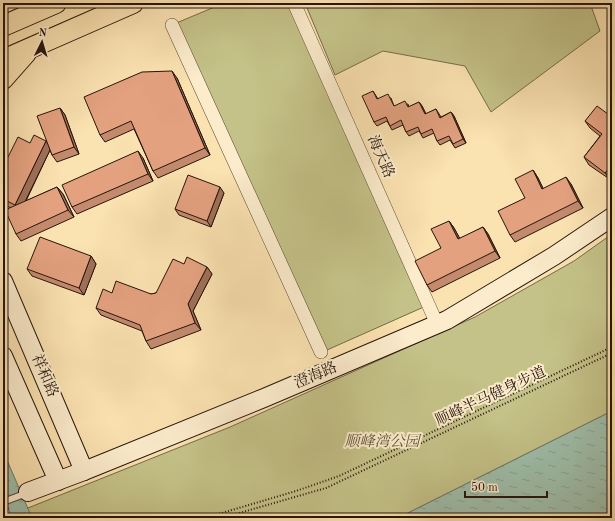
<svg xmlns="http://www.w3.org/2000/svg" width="615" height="521" viewBox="0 0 615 521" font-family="'Old Standard TT','Noto Serif SC',serif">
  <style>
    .park { fill: #c4c288; stroke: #766b4a }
    .water { fill: url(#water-ripples); stroke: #6f7a6a }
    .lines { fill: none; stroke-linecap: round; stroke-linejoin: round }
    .lane-casing { stroke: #5c4834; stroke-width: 8 }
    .street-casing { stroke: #5c4834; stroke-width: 14 }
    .secondary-casing { stroke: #27140b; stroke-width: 20 }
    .primary-casing { stroke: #27140b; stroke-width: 22 }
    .path { stroke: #27140b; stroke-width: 2; stroke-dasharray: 1 2; stroke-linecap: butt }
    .lane { stroke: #fceccc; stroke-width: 6 }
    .street { stroke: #fceccc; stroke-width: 13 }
    .secondary { stroke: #fceccc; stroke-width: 18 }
    .primary { stroke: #fbe2b1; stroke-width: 20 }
    .wall { fill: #c38a6d; stroke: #27140b }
    .shaded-wall { fill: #9f7159; stroke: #27140b }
    .building { fill: #e3a17f; stroke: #27140b }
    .labels { text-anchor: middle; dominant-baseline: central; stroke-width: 4; stroke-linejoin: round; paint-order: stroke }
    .street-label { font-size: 15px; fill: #27140b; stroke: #fceccc }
    .park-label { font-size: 15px; font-style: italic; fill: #5e5137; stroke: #fceccc }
  </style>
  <defs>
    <pattern id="water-ripples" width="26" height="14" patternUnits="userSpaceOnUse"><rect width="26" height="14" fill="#9fbeaa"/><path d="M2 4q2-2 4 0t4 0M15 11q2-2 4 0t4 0" fill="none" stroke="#89a291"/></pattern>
  </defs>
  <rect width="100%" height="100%" fill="#fbe2b1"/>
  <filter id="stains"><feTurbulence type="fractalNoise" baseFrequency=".005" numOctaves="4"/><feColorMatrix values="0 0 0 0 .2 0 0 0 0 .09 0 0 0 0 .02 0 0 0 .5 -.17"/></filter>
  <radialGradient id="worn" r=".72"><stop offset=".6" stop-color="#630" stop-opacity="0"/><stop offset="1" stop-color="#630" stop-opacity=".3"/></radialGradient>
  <g class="park">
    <polygon points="224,3 287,3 426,306 327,350 174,24"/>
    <polygon points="305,3 590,3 600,31 491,112 465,66 383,51 335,75"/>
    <polygon points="612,234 612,411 398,518 3,518 230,427 475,317 574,261"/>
  </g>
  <g class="water">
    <polygon points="612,411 612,518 398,518"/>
    <polygon points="3,451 32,518 12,518 3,495"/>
  </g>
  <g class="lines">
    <defs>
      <polyline id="lane" points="3,502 27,493"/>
      <g id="street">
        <polyline points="294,3 437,324"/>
        <polyline points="172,25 321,352"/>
      </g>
      <g id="secondary">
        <polyline points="3,281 84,471"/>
        <polyline points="3,356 58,481"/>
        <polyline points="28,492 84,471 264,398 447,320 554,256 612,217"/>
      </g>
      <g id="primary">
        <polyline points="3,26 56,3"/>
        <polyline points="3,60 133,3"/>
        <polyline points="3,79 26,53"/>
      </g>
    </defs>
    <use href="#lane" class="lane-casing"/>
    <use href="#street" class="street-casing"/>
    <use href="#secondary" class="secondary-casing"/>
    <use href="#primary" class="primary-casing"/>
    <g class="path">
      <polyline points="205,518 296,491 339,476 612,347"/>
      <polyline points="222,518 326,488 612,353"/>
    </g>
    <use href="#lane" class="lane"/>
    <use href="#street" class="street"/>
    <use href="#secondary" class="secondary"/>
    <use href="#primary" class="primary"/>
  </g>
  <g class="wall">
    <polygon points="177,78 210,155 158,178 153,171 134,129 105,142 100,135"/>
    <polygon points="373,91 378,99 391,98 394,106 408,104 409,107 419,102 422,106 426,114 436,109 441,117 451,112 454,116 466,143 455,148 450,140 440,145 437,141 434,133 423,138 419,131 409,136 406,132 403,125 392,130 387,121 377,126 374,122"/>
    <polygon points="60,108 65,115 79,154 57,162 52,155 50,150 26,201 57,187 63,194 74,217 21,241 16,234 11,208 3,204 3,167 30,143 47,143"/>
    <polygon points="612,117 611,180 589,165 584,157 600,136 590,128 585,121"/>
    <polygon points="143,158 153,181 77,214 72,207"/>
    <polygon points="533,170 538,178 543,189 571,184 583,208 515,242 510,235 525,198"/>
    <polygon points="224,193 211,227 179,215 175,209"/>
    <polygon points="449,221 454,228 460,239 483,227 488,234 500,258 432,292 427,285 441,248"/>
    <polygon points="91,256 96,264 84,295 32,276 27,269"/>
    <polygon points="184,264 207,267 212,274 193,311 201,330 151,349 146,341 142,331 101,315 96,308 112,293 151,294 156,293"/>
  </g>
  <g class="shaded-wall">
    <polygon points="172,71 177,78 210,155 205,148"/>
    <polygon points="419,102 422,106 428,118 425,114"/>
    <polygon points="60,108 65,115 79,154 74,147"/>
    <polygon points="451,112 454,116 466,143 463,139"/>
    <polygon points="46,141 51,148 20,212 15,205"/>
    <polygon points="138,151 143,158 153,181 148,174"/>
    <polygon points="612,165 612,178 611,180 605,173"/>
    <polygon points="533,170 538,178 547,196 542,189"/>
    <polygon points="566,177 571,184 583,208 578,201"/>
    <polygon points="57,187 63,194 74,217 68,210"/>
    <polygon points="220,187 224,193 211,227 207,221"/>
    <polygon points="449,221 454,228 464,246 458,239"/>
    <polygon points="483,227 488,234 500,258 495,251"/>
    <polygon points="91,256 96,264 84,295 79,288"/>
    <polygon points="207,267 212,274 193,311 201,330 195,323 188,304"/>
  </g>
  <g class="building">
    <polygon points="172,71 205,148 153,171 131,121 100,135 84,97 142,72"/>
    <polygon points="373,91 377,99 388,94 394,106 405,101 408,107 419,102 425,114 436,109 440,118 451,112 463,139 453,144 449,136 437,141 432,129 421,134 418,127 406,132 401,120 390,126 386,117 374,122 362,96"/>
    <polygon points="597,106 612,117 612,165 605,173 584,157 602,134 585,121"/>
    <polygon points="60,108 74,147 52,155 37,116"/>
    <polygon points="34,135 46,141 15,205 3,199 3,167 18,137 30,143"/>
    <polygon points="138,151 148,174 72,207 62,185"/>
    <polygon points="533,170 542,189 566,177 578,201 510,235 498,211 525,198 515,179"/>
    <polygon points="188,175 220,187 207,221 175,209"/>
    <polygon points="57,187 68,210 16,234 5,210"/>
    <polygon points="449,221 458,239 483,227 495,251 427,285 415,261 441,248 431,229"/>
    <polygon points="40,237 91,256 79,288 27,269"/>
    <polygon points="187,257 207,267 188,304 195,323 146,341 140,325 96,308 103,289 112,293 116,281 151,294 156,293 173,259 184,264"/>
  </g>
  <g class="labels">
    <g class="street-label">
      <text transform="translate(380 157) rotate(66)">海天路</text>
      <text transform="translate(44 376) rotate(67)">祥和路</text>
      <text transform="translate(316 376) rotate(-23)">澄海路</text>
      <text transform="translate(491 397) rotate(-25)">顺峰半马健身步道</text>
    </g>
    <g class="park-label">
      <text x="382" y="442">顺峰湾公园</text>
    </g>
  </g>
  <rect width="615" height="521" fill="none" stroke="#fbe2b1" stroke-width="16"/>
  <rect x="4" y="4" width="607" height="513" fill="none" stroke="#27140b" stroke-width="2"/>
  <rect x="8" y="8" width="599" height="505" fill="none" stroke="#27140b"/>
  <g transform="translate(42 42) rotate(5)" stroke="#fceccc" stroke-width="3" paint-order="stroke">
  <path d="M0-3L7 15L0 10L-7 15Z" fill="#27140b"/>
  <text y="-6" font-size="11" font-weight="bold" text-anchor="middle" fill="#27140b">N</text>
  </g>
  <path d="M465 491v6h82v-6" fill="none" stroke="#27140b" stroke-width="2"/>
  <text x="471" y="491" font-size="12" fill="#27140b" stroke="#fceccc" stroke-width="3" paint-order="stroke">50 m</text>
  <rect width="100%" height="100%" filter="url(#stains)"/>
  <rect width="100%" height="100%" fill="url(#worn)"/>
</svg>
